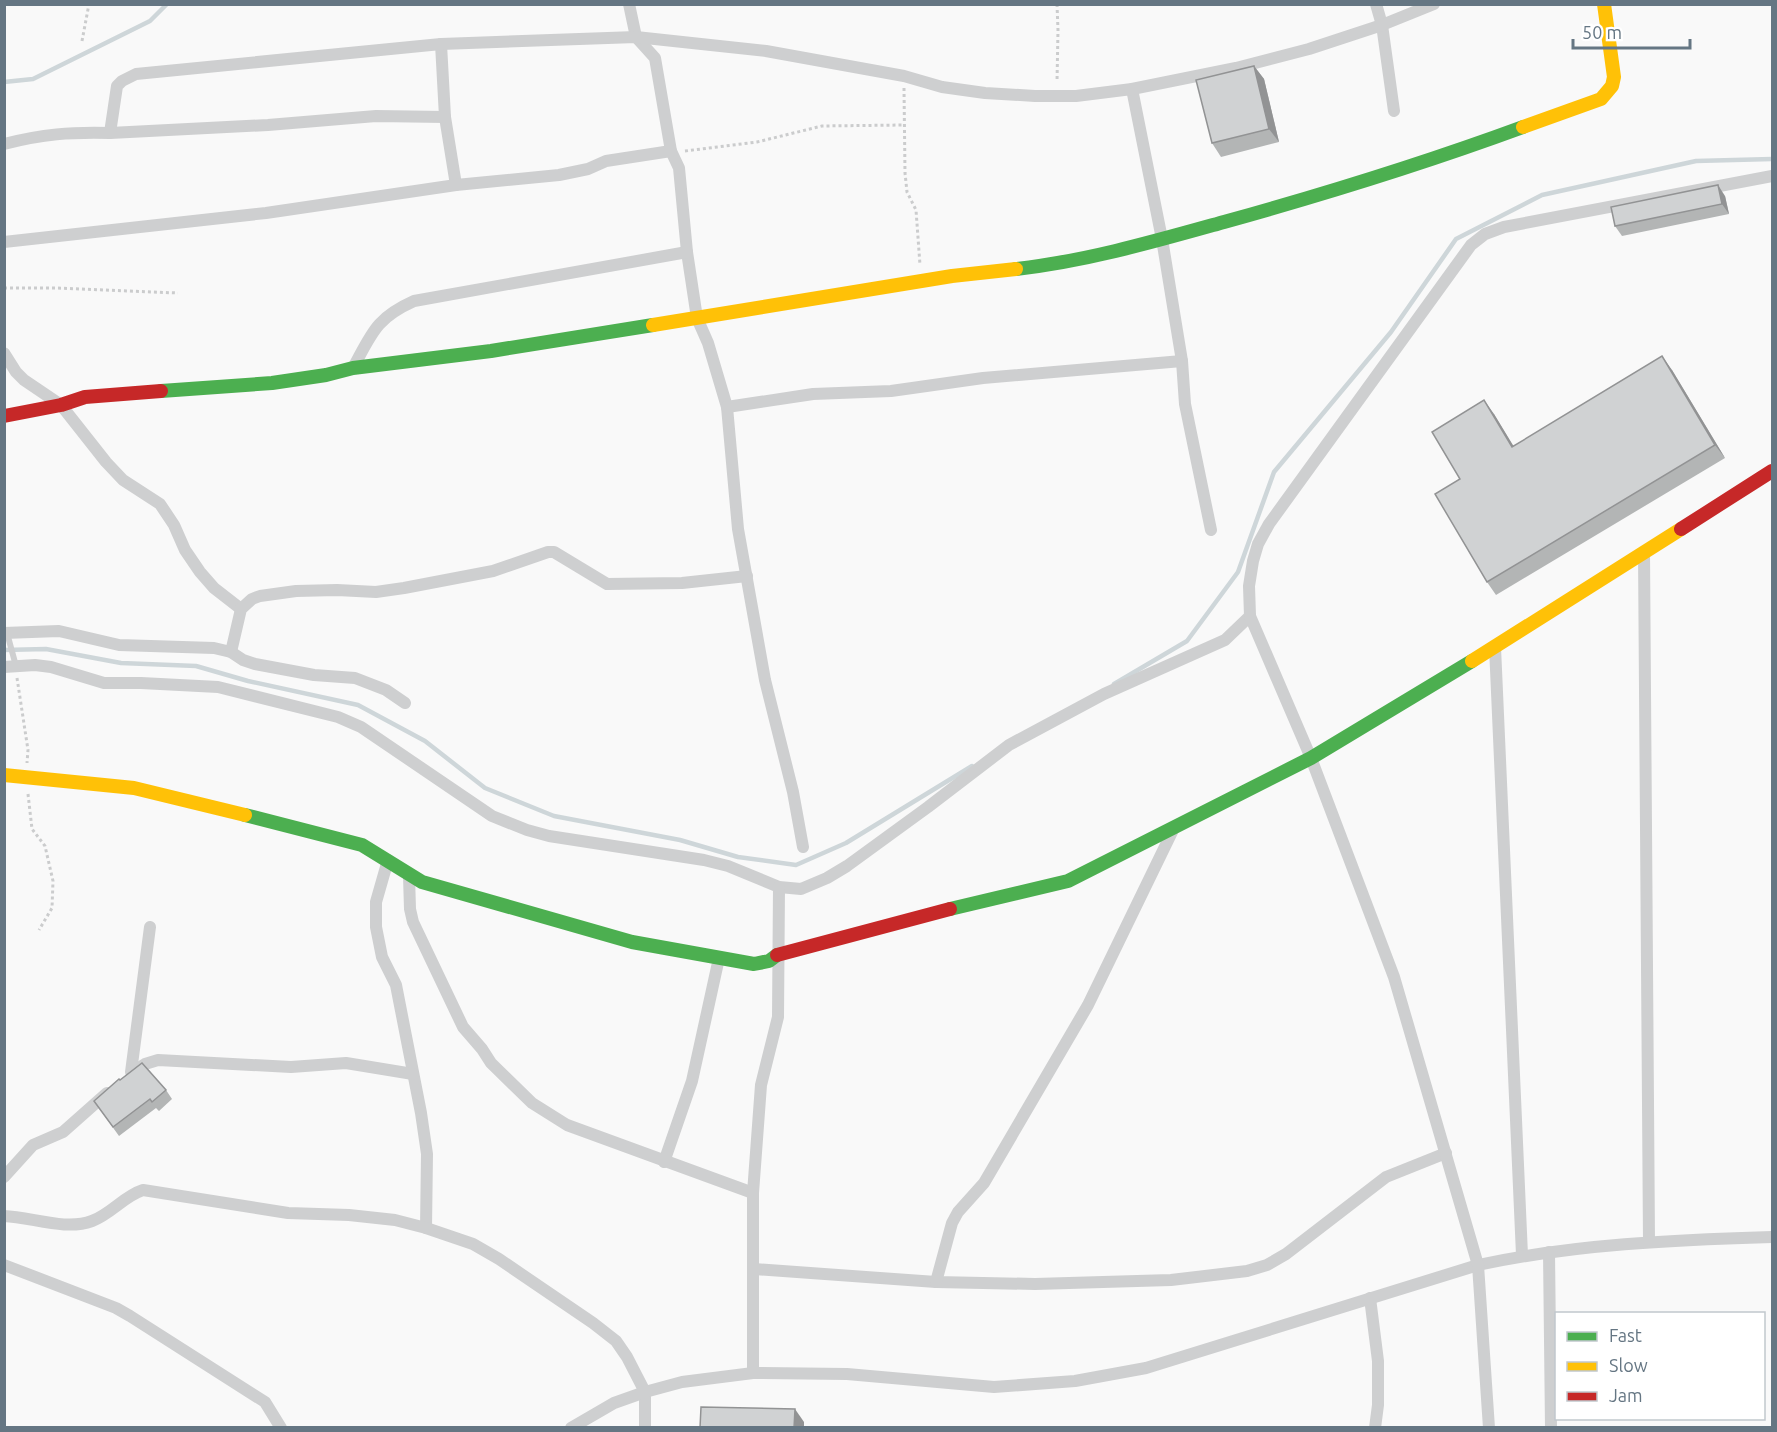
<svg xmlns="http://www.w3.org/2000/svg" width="1777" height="1432" viewBox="0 0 1777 1432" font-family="Ubuntu,sans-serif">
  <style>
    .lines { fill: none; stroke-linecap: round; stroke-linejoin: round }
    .stream { stroke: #ced6d9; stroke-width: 4.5 }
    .path { stroke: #cbcccd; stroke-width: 3; stroke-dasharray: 3 3; stroke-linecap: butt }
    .lane { stroke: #cecfd0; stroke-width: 6 }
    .street { stroke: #cecfd0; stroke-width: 12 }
    .fast { stroke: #4caf50; stroke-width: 14 }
    .slow { stroke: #ffc107; stroke-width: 14 }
    .jam { stroke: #c62828; stroke-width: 14 }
    .wall { fill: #b3b5b5 }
    .shaded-wall { fill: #929394 }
    .building { fill: #d0d2d3; stroke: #929394; stroke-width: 1.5 }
  </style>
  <rect width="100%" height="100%" fill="#f9f9f9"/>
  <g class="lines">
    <g class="stream">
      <polyline points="4,82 33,79 150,21 167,4"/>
      <polyline points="4,650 46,649 121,663 196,666 248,681 358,705 425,741 485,788 554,816 680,840 738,857 796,865 846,843 972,766"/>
      <polyline points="1114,684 1187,641 1238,572 1274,472 1391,332 1456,239 1542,195 1696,161 1772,159"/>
    </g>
    <g class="path">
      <polyline points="1057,4 1058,30 1057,82"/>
      <polyline points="82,41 89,4"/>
      <polyline points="904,88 905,173 907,192 916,210 920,265"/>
      <polyline points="685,151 757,142 822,126 904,125"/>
      <polyline points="4,288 56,288 178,293"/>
      <polyline points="17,678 28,750 27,763"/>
      <polyline points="28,794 32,829 45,846 53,881 52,908 39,930"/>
    </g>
    <polyline class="lane" points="7,633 16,666"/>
    <g class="street">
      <polyline points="629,4 636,37 655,58 671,151 679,168 687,252 697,318 708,343 727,407 738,529 765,680 793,792 803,847"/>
      <polyline points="1376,4 1382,25 1394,111"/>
      <polyline points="441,44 445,117 456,185"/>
      <polyline points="1132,89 1162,239 1182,361 1185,404 1211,530"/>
      <polyline points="110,133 268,125 376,116 445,117"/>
      <path d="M4 144C43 134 70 132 110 133L117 86 122 81 136 74 441 44 636 37 766 51 904 76 942 87 985 93 1035 96H1076L1132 89 1236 68 1309 49 1382 25 1434 4"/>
      <polyline points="4,242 266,213 456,185 559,175 588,169 606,161 671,151"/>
      <polyline points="4,353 16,372 24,380 61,405 106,462 123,480 160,504 174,525 185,550 200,572 214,588 241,609"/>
      <path d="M353 368C372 333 376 318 414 301L687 252"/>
      <polyline points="727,407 813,394 891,391 983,378 1182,361"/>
      <polyline points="1644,552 1649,1241"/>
      <polyline points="4,633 59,631 119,645 214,648 231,652 243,660 255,664 314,675 355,678 386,690 405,703"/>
      <polyline points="1495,647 1522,1255"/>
      <polyline points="231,652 241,609 252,599 260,596 296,591 337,590 376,592 404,588 493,571 548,552 554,552 607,584 682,583 747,576"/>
      <polyline points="4,667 35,665 51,667 104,683 141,683 218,687 338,717 361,727 492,816 527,830 549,836 704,860 728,866 779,887 801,889 827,878 847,866 928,807 1009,745 1104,694 1225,640 1250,616"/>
      <polyline points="388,860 376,902 376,927 382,957 396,985 421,1113 427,1154 426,1228"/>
      <polyline points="409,876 410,909 413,922 463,1027 482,1049 491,1063 532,1103 567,1125 753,1193"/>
      <polyline points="131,1072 150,927"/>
      <polyline points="132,1072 145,1064 158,1060 291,1067 346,1063 413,1074"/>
      <polyline points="664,1162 692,1081 719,958"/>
      <polyline points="4,1177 33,1145 63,1132 107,1093"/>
      <path d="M4 1216C32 1217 65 1231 92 1221 111 1214 124 1196 143 1190L288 1213 349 1215 395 1220 426 1228 473 1244 499 1259 593 1323 616 1341 627 1357 645 1392V1428"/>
      <polyline points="1549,1252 1551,1428"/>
      <polyline points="4,1265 116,1308 130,1316 265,1402 281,1428"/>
      <polyline points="754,1269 936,1282 1035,1284 1171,1280 1247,1271 1267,1265 1286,1254 1386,1177 1446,1153"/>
      <polyline points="936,1282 952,1223 958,1212 984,1183 1088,1005 1173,830"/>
      <polyline points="1370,1298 1378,1361 1378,1405 1375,1428"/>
      <polyline points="753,1373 753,1193 761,1085 778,1017 779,887"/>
      <path d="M571 1428 614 1403 645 1392 682 1382 753 1373 847 1374 994 1387 1075 1381 1146 1368 1478 1265C1575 1244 1674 1240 1772 1237"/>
      <polyline points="1489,1428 1478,1265 1394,977 1311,758 1250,616 1249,586 1253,561 1258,544 1269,524 1471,245 1485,234 1504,227 1772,176"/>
    </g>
    <g class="fast">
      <path d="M1016 269C1087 261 1156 241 1224 222 1325 194 1425 163 1523 127"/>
      <polyline points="161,391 272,383 326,375 353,368 491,351 653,325"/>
      <polyline points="245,815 362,845 422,882 632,942 754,964 769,961 777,955"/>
      <polyline points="950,909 1068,881 1311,758 1472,661"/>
    </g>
    <g class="slow">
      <polyline points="1523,127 1601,99 1612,86 1614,77 1604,4"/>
      <polyline points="653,325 952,276 1016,269"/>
      <polyline points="1472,661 1681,529"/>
      <polyline points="4,775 134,788 245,815"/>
    </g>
    <g class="jam">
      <polyline points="4,416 61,405 85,397 161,391"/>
      <polyline points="1681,529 1772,471"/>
      <polyline points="777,955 950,909"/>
    </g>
  </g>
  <g class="wall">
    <polygon points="1254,66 1264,79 1279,142 1221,157 1212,143"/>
    <polygon points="1725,196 1729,214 1622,236 1615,226"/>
    <polygon points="1672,370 1725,458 1496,595 1487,582 1460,479 1494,414 1513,446"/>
    <polygon points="120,1080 166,1090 172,1099 159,1111 156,1108 119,1136 94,1101"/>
  </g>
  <g class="shaded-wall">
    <polygon points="1254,66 1264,79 1279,142 1269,129"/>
    <polygon points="1718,185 1725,196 1729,214 1722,204"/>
    <polygon points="1662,356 1672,370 1725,458 1715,445"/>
    <polygon points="1484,400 1494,414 1522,460 1512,447"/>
    <polygon points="795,1409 804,1422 804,1428 794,1428"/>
  </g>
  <g class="building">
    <polygon points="1254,66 1269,129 1212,143 1196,80"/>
    <polygon points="1718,185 1722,204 1615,226 1611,207"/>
    <polygon points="1662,356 1715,445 1487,582 1435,494 1460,479 1432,432 1484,400 1512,447"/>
    <polygon points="142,1063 166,1090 152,1102 150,1099 113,1127 94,1101 119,1079 120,1080"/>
    <polygon points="701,1407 795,1409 794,1428 700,1428"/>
  </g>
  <rect width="1777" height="1432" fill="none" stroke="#657683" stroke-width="12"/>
  <rect x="1555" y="1312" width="210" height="108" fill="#ffffff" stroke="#c1c8cd" stroke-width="1.5"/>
  <rect x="1567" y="1332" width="30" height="9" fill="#4caf50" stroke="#c1c8cd" stroke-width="1.5"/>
  <text x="1609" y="1342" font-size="18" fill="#657683">Fast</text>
  <rect x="1567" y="1362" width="30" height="9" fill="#ffc107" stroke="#c1c8cd" stroke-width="1.5"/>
  <text x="1609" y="1372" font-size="18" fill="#657683">Slow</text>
  <rect x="1567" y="1392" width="30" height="9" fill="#c62828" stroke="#c1c8cd" stroke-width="1.5"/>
  <text x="1609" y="1402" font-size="18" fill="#657683">Jam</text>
  <path d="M1573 39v9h117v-9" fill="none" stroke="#657683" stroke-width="3"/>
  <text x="1582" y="39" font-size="18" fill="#657683" stroke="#ffffff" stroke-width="4.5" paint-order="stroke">50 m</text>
</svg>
